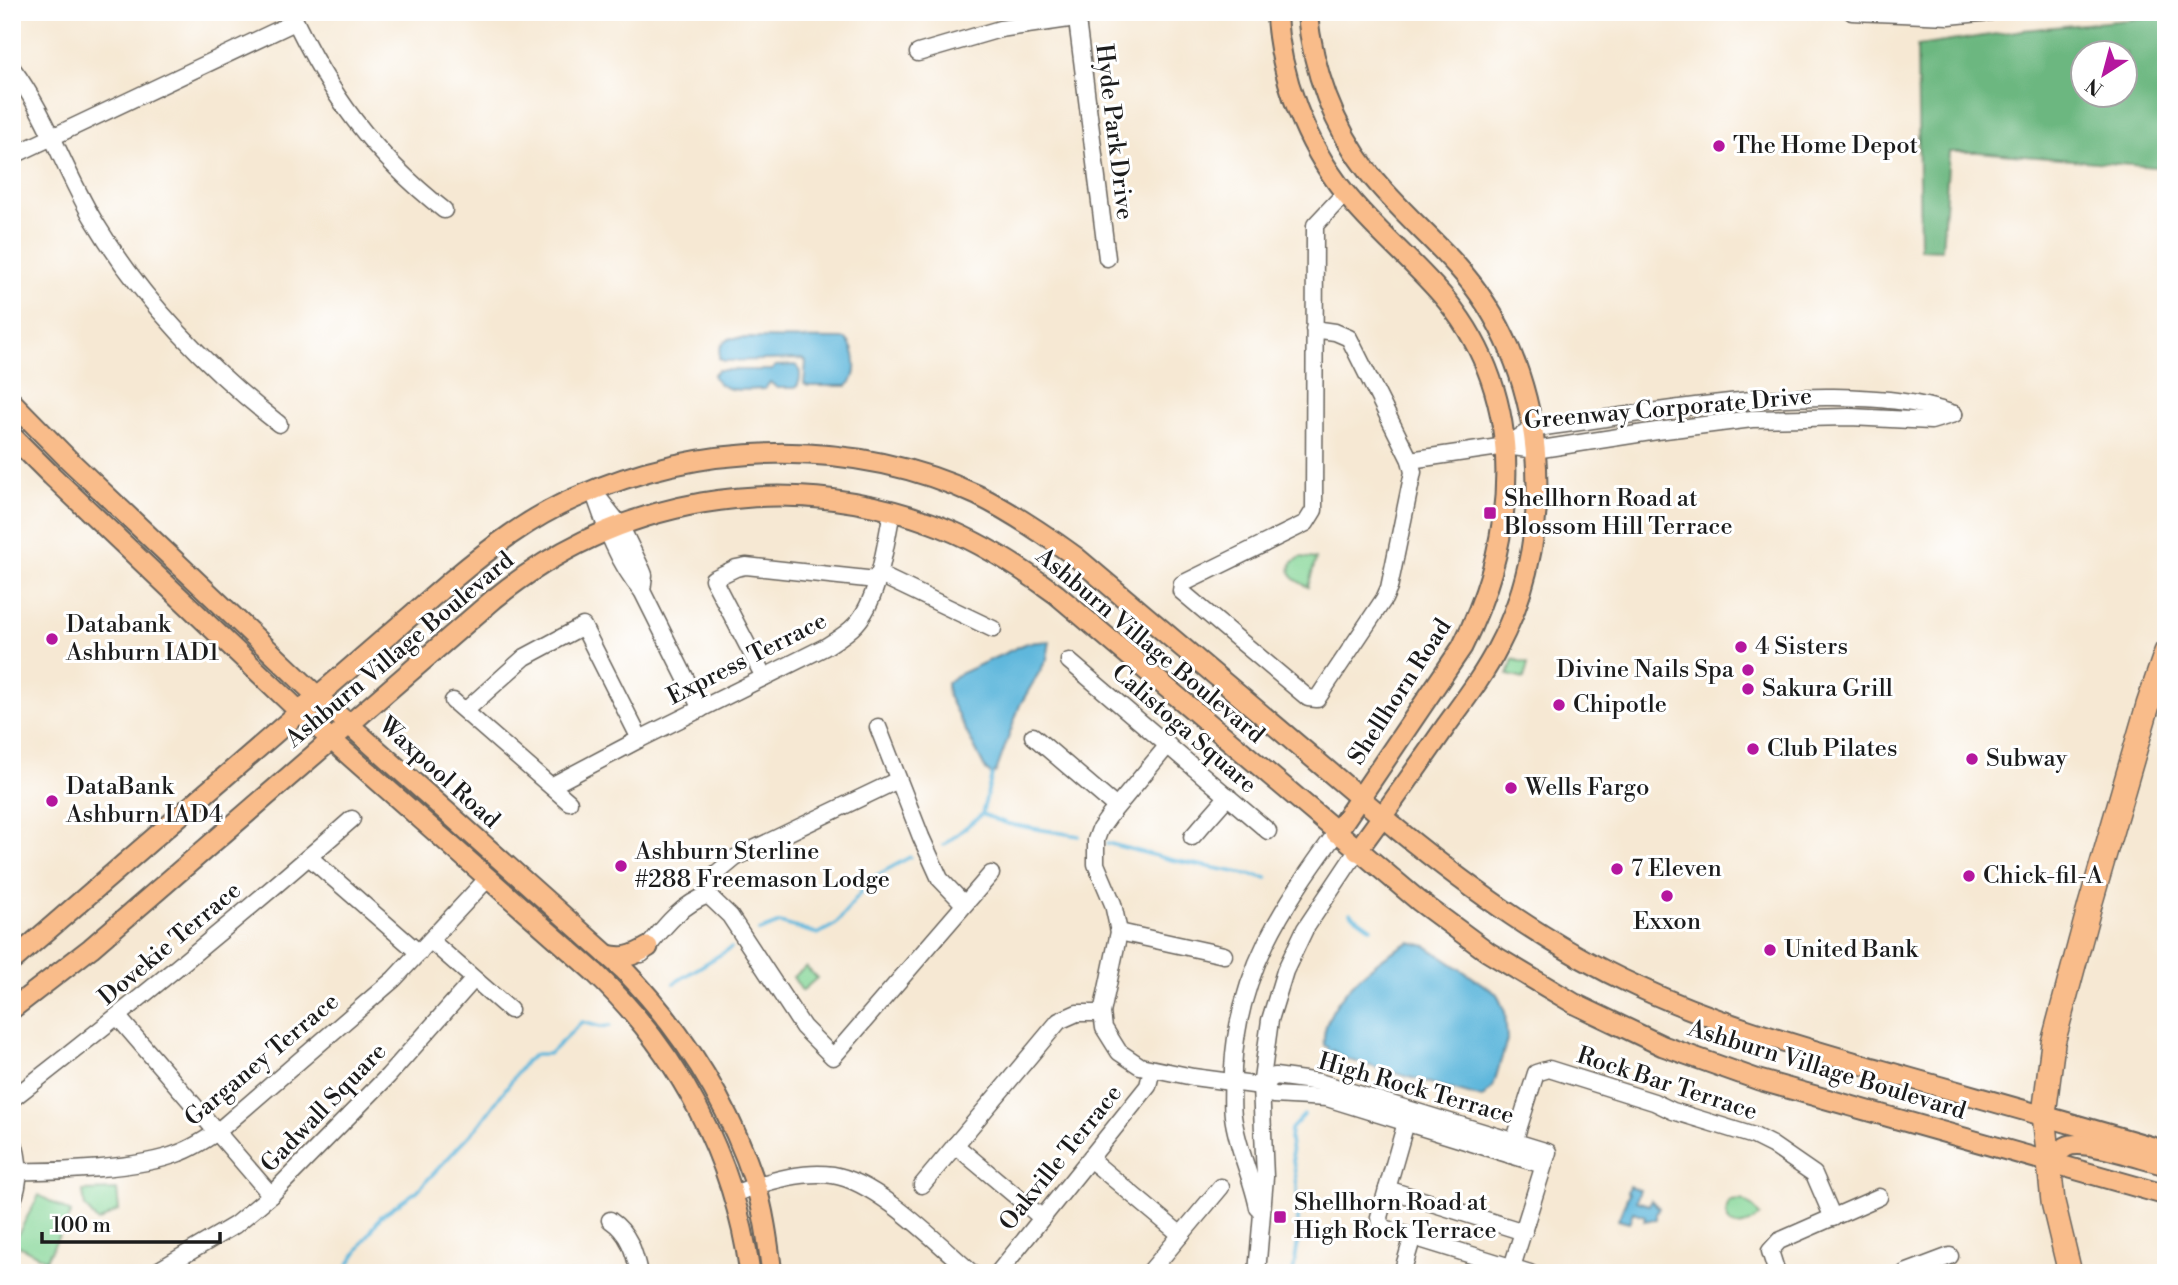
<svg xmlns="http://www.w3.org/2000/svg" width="2178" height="1285" viewBox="0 0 2178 1285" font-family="'Libre Bodoni',serif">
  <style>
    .green { fill: #85d697; stroke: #50795a; stroke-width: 2 }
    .forest { fill: #6cb780; stroke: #446a4e; stroke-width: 2; fill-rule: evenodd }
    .water { fill: #5fb7dc; stroke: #3e6a7c; stroke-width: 2 }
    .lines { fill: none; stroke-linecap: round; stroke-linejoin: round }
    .stream { stroke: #5fb7dc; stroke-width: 3.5 }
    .minor-casing { stroke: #68635c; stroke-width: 19 }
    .major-casing { stroke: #68635c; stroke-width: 23 }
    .highway-casing { stroke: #68635c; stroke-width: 26 }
    .minor { stroke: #fff; stroke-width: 16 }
    .major { stroke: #f9bc8a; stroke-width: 19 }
    .highway { stroke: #f9bc8a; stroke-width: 23 }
    .poi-dot { fill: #b5179e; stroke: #fff; stroke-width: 2.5 }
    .labels { text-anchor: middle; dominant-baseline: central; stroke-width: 6; stroke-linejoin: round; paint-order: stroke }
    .street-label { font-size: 24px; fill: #1c1c1c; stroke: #fff }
    .poi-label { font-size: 24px; fill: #1c1c1c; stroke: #fff; text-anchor: start }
  </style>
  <rect width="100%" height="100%" fill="#fff"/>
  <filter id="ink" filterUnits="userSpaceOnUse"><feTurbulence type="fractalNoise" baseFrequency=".0143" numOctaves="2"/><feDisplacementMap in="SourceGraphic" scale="14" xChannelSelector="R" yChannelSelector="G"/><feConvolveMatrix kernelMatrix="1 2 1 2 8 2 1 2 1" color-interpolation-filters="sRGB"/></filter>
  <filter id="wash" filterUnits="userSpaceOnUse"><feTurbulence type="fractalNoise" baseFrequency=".00686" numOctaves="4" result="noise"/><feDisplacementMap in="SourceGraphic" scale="28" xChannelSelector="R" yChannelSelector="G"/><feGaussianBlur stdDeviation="1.57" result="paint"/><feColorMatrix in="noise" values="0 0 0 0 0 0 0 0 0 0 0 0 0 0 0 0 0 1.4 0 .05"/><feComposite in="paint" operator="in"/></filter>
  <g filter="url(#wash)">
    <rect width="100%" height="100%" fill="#f6e8d3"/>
    <g class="green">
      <path d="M1301 557 1316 559 1308 587C1297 581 1286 577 1292 563Z"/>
      <polygon points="1513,659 1528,664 1524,679 1508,675"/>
      <polygon points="806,967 817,978 802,991 793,977"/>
      <polygon points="117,1190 119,1210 98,1222 85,1207 83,1191"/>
      <polygon points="39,1195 71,1213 46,1260 13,1243"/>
      <path d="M1742 1200 1753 1207 1760 1216C1753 1221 1746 1226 1737 1226 1724 1225 1725 1208 1730 1201Z"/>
    </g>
    <path class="forest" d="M2166 16V168L1978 152H1949L1942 250 1920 249 1917 46 2023 30ZM2084 52H2126V94H2084Z"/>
    <g class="water">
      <path d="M732 338 846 339C856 349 860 377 847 386H808L804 384 806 362 802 359 724 361 719 358C719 347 722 341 732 338Z"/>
      <path d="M796 365C802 371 801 383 795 388H777L770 382 765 389C747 389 721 395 713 375L718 370H772L775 366Z"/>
      <polygon points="1050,641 1047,659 1020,705 996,772 992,775 986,770 948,696 947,683 957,675 1027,643"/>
      <path d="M1410 942 1426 946 1497 994 1505 1012 1507 1040 1493 1087 1482 1098 1346 1059 1324 1045C1320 1004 1376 958 1410 942Z"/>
      <polygon points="1629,1186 1640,1190 1636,1201 1649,1205 1651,1200 1659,1208 1656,1213 1656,1219 1644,1221 1645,1216 1633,1212 1629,1223 1618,1220 1629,1193 1627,1192"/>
    </g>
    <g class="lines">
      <g class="stream">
        <polyline points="982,814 1008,824 1079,836"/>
        <polyline points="1107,843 1172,860 1267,878"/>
        <polyline points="944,845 982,814 992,775"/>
        <polyline points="1350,913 1371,928"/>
        <polyline points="759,931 780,923 818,934 836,924 872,878 910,857"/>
        <polyline points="674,983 731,948"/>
        <polyline points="1324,1063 1330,1049"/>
        <polyline points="1298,1222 1297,1185 1290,1141 1291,1129 1304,1115"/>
        <polyline points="343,1273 381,1216 417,1191 479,1125 526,1061 536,1054 549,1054 582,1022 600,1027 610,1026"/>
        <polyline points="1293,1273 1298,1241"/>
      </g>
    </g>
  </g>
  <g filter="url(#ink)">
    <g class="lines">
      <defs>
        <g id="minor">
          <path d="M291 12C329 94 373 154 444 210"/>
          <polyline points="1076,12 1107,258"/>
          <polyline points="1852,12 1949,16 1991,12"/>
          <polyline points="918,53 1000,29 1076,18"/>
          <path d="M12 68C46 113 64 170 93 219 141 299 205 366 279 424"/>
          <polyline points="12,156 295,22"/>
          <polyline points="1314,329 1335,332 1349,338 1410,460 1413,472 1389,588 1384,599 1317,699 1308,698 1181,591 1182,584 1306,523 1314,510 1315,225 1345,193"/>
          <polyline points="1506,446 1535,450 1657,431 1752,419 1850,417 1931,421 1954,414"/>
          <path d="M1410 460 1506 446 1532 429C1632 415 1733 396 1834 397 1875 398 1915 400 1954 414"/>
          <path d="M593 490C605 525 617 562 642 591L701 709"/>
          <polyline points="601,501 620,525 642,570 644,575 642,591"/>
          <polyline points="878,574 993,629"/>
          <polyline points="1069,661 1268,831"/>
          <polyline points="764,677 713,579 736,568 746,566 876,580"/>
          <polyline points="453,701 569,802"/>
          <polyline points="465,711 525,657 583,626 640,739"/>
          <polyline points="878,727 921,837 940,879 964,904"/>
          <polyline points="1033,736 1116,807"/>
          <polyline points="1168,745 1110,815 1100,829 1096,840 1096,864 1113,904 1119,932 1102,1013 1104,1028 1119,1052 1140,1066 1193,1077 1261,1086"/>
          <path d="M551 786 640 739 825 647C836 640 847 634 856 624 879 599 885 545 892 512"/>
          <polyline points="1192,837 1228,796"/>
          <polyline points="309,857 419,953"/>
          <polyline points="708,895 730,916 803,1027 833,1057 991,874"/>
          <polyline points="1119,932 1224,955"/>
          <polyline points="431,941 510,1010"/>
          <path d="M642 954C662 930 678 906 708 895L711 878 735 858 898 780"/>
          <polyline points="118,1017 271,1195"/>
          <polyline points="1261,1086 1275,1076 1319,1082 1548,1152 1512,1267"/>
          <polyline points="1261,1086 1273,1095 1327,1098 1543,1165"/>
          <path d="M12 1099C128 1009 242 916 352 819"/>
          <polyline points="1409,1112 1379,1217 1380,1223 1384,1228 1530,1273"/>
          <path d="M12 1138C20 1158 21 1183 12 1202"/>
          <polyline points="955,1145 1042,1218"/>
          <polyline points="1510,1155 1536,1073 1549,1069 1654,1102 1673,1111 1754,1136 1772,1145 1814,1174 1833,1218"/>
          <polyline points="1091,1160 1181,1235"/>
          <path d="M12 1171C55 1172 140 1169 179 1153 193 1148 205 1140 217 1132L394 979 488 878"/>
          <polyline points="922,1185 1059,1021 1077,1013 1102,1013"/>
          <polyline points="1387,1189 1524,1232"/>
          <path d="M734 1194C764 1182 801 1170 833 1175 878 1182 937 1243 972 1273"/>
          <path d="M1258 1208C1252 1177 1237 1148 1233 1116 1231 1100 1233 1084 1233 1068 1238 973 1282 907 1336 833"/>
          <path d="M610 1220C629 1233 634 1251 639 1273"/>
          <polyline points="154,1273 235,1225 271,1195 388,1076 474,979"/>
          <polyline points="998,1273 1148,1086 1152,1069"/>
          <polyline points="1149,1273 1221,1187"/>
          <polyline points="1257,1273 1265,1177 1261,1086 1270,1020 1285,971 1305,929 1357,851"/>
          <polyline points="1402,1273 1413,1236"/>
          <polyline points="1777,1273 1770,1251 1779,1241 1879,1197"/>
          <polyline points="1905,1273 1950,1256"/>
        </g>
        <g id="major">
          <path d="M1276 12C1280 76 1305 143 1345 193 1376 232 1416 263 1447 301 1529 402 1517 537 1462 647L1336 833"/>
          <path d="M1307 12C1313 70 1333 127 1369 173 1395 206 1428 234 1456 265 1548 366 1561 528 1498 647 1484 675 1464 701 1446 726 1417 768 1387 810 1357 851"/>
          <path d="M12 402 68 459 317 696 624 970C683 1031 728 1102 755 1183 764 1211 768 1243 772 1273"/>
          <path d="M12 436 52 476 299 711 594 972C679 1053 734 1156 750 1273"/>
          <path d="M607 955C624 959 633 956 648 947"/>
          <path d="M12 961 452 580C490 548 529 518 575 498 700 441 852 437 977 495 1012 512 1044 534 1076 557L1398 830C1472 890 1549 946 1636 986 1715 1023 1798 1046 1881 1070 1976 1097 2071 1123 2166 1151"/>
          <path d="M12 1009 91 948 494 599C618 498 779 469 931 523 976 539 1017 565 1056 594L1419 901 1488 952 1575 1004 1663 1046 1759 1080 2166 1195"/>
          <path d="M2049 1162C2055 1156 2062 1147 2071 1145 2091 1141 2144 1160 2166 1165"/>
        </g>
        <polyline id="highway" points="2070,1273 2053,1202 2044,1114 2053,1043 2090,905 2148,705 2166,652"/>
      </defs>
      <use href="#minor" class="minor-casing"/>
      <use href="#major" class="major-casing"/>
      <use href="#highway" class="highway-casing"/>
      <use href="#minor" class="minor"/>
      <use href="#major" class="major"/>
      <use href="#highway" class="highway"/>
    </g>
  </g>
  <g class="poi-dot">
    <circle cx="1719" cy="146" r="7"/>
    <rect x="1483" y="506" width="14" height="14" rx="3.5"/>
    <circle cx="52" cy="639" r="7"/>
    <circle cx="1741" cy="647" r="7"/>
    <circle cx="1748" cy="670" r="7"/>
    <circle cx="1748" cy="689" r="7"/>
    <circle cx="1559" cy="705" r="7"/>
    <circle cx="1753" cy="749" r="7"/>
    <circle cx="1972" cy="759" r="7"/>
    <circle cx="1511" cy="788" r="7"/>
    <circle cx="52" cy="801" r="7"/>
    <circle cx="621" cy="866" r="7"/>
    <circle cx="1617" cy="869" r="7"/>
    <circle cx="1969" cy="876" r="7"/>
    <circle cx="1667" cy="896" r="7"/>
    <circle cx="1770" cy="950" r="7"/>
    <rect x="1273" y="1210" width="14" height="14" rx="3.5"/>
  </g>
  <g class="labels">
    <g class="street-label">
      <text transform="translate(1114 132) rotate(83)">Hyde Park Drive</text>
      <text transform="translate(1668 409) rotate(-5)">Greenway Corporate Drive</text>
      <text transform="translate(1150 646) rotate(40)">Ashburn Village Boulevard</text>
      <text transform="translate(400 650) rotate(-40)">Ashburn Village Boulevard</text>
      <text transform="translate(747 659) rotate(-27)">Express Terrace</text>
      <text transform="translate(1400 692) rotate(-57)">Shellhorn Road</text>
      <text transform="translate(1184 729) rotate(41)">Calistoga Square</text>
      <text transform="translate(439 773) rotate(42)">Waxpool Road</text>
      <text transform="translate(170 944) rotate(-40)">Dovekie Terrace</text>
      <text transform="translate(262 1060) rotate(-40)">Garganey Terrace</text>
      <text transform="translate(1827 1070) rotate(17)">Ashburn Village Boulevard</text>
      <text transform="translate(1667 1084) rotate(18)">Rock Bar Terrace</text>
      <text transform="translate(1416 1089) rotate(16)">High Rock Terrace</text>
      <text transform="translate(324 1108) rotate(-46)">Gadwall Square</text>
      <text transform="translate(1061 1158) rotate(-51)">Oakville Terrace</text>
    </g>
    <g class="poi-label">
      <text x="1733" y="146">The Home Depot</text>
      <text x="1504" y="499">Shellhorn Road at<tspan x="1504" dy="28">Blossom Hill Terrace</tspan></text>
      <text x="66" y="625">Databank<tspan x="66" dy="28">Ashburn IAD1</tspan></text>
      <text x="1755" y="647">4 Sisters</text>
      <text x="1734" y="670" text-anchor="end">Divine Nails Spa</text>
      <text x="1762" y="689">Sakura Grill</text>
      <text x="1573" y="705">Chipotle</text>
      <text x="1767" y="749">Club Pilates</text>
      <text x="1986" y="759">Subway</text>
      <text x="66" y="787">DataBank<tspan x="66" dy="28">Ashburn IAD4</tspan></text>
      <text x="1525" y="788">Wells Fargo</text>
      <text x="635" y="852">Ashburn Sterline<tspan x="635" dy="28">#288 Freemason Lodge</tspan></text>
      <text x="1631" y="869">7 Eleven</text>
      <text x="1983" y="876">Chick-fil-A</text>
      <text x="1667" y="922" text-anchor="middle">Exxon</text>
      <text x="1784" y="950">United Bank</text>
      <text x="1294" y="1203">Shellhorn Road at<tspan x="1294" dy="28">High Rock Terrace</tspan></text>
    </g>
  </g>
  <rect width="2178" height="1285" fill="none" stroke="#fff" stroke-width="42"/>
  <g transform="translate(2104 74) rotate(216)"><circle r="33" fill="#ffffff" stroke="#a4a4a4" stroke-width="2"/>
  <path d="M0-5L12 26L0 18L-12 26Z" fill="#b5179e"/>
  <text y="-10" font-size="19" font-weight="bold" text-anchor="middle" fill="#1c1c1c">N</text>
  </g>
  <path d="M42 1232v10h178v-10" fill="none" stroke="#1c1c1c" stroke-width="3.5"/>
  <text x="52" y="1232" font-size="21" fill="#1c1c1c" stroke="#ffffff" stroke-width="5" paint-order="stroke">100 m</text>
</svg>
